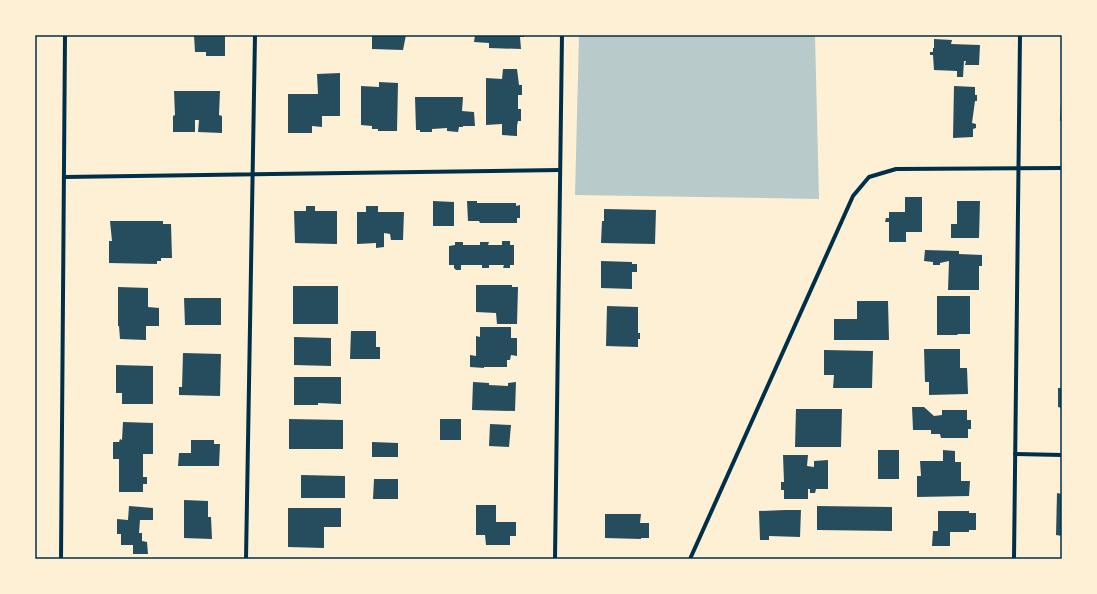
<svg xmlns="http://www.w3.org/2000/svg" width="1097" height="594" viewBox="0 0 1097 594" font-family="'Space Grotesk',sans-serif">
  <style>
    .green { fill: #b9caca }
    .building { fill: #264d5e }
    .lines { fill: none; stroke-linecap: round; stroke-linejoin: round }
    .minor { stroke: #003049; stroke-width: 4 }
    .neatline { fill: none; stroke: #003049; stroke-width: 1.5 }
  </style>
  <rect width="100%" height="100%" fill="#fdf0d5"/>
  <polygon class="green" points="579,35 815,35 819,199 575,195"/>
  <g class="building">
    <polygon points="194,35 225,35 225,56 206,56 206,52 195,52"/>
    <polygon points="372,35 406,35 403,50 372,49"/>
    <polygon points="475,35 524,35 524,37 520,37 521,49 489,48 489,43 474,42"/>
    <polygon points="934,39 952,40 951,44 980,45 979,65 965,65 966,61 964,61 963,77 957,77 957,71 934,70 933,55 930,55 930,52 933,52 933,48 934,48"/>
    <polygon points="503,69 517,69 519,85 522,85 522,95 518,95 518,109 521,109 521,121 518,121 517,126 517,136 502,135 502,124 486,125 486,78 502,79"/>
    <polygon points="340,73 340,116 322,116 322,127 312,126 312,133 288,133 288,94 318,94 317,74"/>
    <polygon points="379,82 398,83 397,131 378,131 378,129 372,129 372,126 361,125 361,86 379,87"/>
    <polygon points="954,86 975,87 975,95 977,95 977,101 975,101 972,123 976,124 976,128 973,129 973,137 953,138"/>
    <polygon points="174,91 220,91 219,115 222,116 222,133 198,132 199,120 195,120 195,132 173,132 173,116 175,115"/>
    <polygon points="415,97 463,97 462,111 474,112 475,126 463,126 463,127 459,127 458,132 447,131 447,128 432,129 432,132 420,132 420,130 416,130"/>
    <polygon points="1061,101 1062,101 1062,121 1060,121"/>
    <polygon points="905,197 922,197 922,232 906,232 906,242 889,242 889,222 885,222 886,218 889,218 889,212 905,212"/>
    <polygon points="433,201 454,202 454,226 433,226"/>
    <polygon points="467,201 477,201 477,203 516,203 516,206 520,205 520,218 517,218 517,223 480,223 479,221 468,221"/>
    <polygon points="957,201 980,201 979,238 951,238 951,224 957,224"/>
    <polygon points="306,206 315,206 315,211 337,211 337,244 295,243 294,211 306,211"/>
    <polygon points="366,206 378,206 378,212 404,212 403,240 391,240 390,234 384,233 384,247 376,248 376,243 357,244 357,212 366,212"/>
    <polygon points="604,209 656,210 655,244 601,243 602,221 604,221"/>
    <polygon points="110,221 163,221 163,224 171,224 172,258 161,258 161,261 157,261 157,264 109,263 109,241 112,241"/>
    <polygon points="502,241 510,241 510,245 514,245 514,265 510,265 510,268 503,268 504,265 489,265 489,268 482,268 482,265 461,265 461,270 456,270 454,268 454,265 449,265 449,246 455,245 455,242 463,242 463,245 480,245 480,242 489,242 488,245 502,245"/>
    <polygon points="925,250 959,251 959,254 982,255 982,266 979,266 979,290 948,290 949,261 940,263 940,265 933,265 933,262 924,261"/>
    <polygon points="601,261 632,262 632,264 637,264 637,272 632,272 632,289 601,288"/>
    <polygon points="476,285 512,285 512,287 518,287 517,324 497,324 496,313 476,312"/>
    <rect x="293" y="286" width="45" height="38"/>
    <polygon points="118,287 148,288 148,307 159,308 159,326 146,326 146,340 120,339 119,326 118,326"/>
    <polygon points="937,296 970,296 970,334 957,334 958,335 937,335"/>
    <polygon points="184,298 221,298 221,325 185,325"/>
    <polygon points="857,301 888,301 889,340 834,340 834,319 857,319"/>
    <polygon points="607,306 638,307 638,333 640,333 640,339 638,339 638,347 606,346"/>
    <polygon points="480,327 511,327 511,338 517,338 517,356 511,355 510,360 507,360 507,367 484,367 484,368 470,367 470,355 476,356 476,336 480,337"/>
    <polygon points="351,331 376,331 376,347 380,347 380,359 350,359"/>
    <polygon points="294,337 331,338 331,366 294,365"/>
    <polygon points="924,349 960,349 960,368 967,368 968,394 929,395 929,382 925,382"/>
    <polygon points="824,350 873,351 872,388 833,388 834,375 824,375"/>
    <polygon points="183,353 221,354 220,396 179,395 179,387 182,387"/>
    <polygon points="116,365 153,366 153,404 122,404 122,393 116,393"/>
    <polygon points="294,377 341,377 341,404 318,403 318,405 294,405"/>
    <polygon points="473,382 489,383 489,385 508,386 508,383 516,382 515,411 472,410"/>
    <polygon points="1058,388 1062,388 1062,408 1058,407"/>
    <polygon points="912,407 924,407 934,416 942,415 942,410 967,410 967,420 971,420 971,429 968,429 968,438 941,438 940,434 931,434 931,430 913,430"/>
    <polygon points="796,409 842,409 841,447 795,447"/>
    <polygon points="289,419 343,420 343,449 289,449"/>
    <rect x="440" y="419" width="21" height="21"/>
    <polygon points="123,422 153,423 153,454 143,454 143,477 147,477 147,484 143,484 143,492 119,492 119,459 113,459 113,442 119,442 120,439 122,440"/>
    <polygon points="490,424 511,425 509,447 489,446"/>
    <polygon points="191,440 214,440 214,444 220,444 219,466 178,466 179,453 191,453"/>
    <polygon points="372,442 398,443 398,457 372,457"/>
    <rect x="878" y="450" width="21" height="29"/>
    <polygon points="943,450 955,451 955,462 961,462 961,481 970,481 969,496 917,497 917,476 921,476 920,461 943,461"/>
    <polygon points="783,455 808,455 807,466 814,467 814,461 828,460 828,489 816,489 815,493 810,493 810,489 808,489 808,499 784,499 784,490 781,490 781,482 784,482"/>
    <polygon points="301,475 345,476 345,498 301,498"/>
    <polygon points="374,479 398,479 398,499 373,499"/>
    <polygon points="1057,493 1062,494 1062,536 1056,535"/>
    <polygon points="184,500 208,501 208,517 211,517 212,539 184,538"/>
    <polygon points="476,505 496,505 496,522 516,522 516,536 510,536 510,545 486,545 485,535 476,535"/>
    <polygon points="129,506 153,508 153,520 140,520 139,533 142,533 142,541 147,542 148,554 133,554 133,545 121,545 121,534 117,534 117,519 128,520"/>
    <polygon points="817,506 892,507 892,531 817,530"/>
    <polygon points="288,508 341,508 341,527 324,527 324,548 288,547"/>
    <polygon points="785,510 801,510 800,537 769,536 769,540 760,540 759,511"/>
    <polygon points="938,511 969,511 969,513 976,513 976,530 969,530 969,532 950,532 950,546 932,546 933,531 938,531"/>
    <polygon points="605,514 641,514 640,523 649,523 649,538 641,538 641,539 605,538"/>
  </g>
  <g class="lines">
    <g class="minor">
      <polyline points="64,177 560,170"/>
      <polyline points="1015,454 1062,455"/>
      <polyline points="61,559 65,35"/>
      <polyline points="246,559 255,35"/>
      <polyline points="555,559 562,35"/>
      <polyline points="690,559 853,196 869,177 896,169 1062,168"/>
      <polyline points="1014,559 1020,35"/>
    </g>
  </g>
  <rect width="1097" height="594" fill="none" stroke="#fdf0d5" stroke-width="72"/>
  <rect x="36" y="36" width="1025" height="522" class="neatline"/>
</svg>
